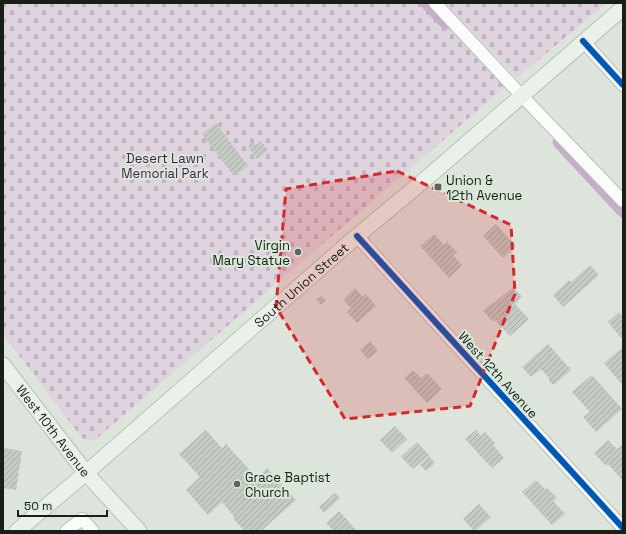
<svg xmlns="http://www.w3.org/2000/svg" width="626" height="534" viewBox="0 0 626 534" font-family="'Space Grotesk',sans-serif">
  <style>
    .cemetery { fill: url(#cemetery-stones) }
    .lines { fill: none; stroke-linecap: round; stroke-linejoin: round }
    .canal { stroke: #c6adc8; stroke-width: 13 }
    .building { fill: url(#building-hatch) }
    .minor-casing { stroke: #bac0ba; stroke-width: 14 }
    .major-casing { stroke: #bcc0bc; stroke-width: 17 }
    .minor { stroke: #fafbfa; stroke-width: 12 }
    .major { stroke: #eaf0ea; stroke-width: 15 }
    .cycleway-casing { stroke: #d9e8d9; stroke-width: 8 }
    .cycleway { stroke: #0057b8; stroke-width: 6 }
    .marked { fill: #d62828; fill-opacity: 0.2; stroke: #d62828; stroke-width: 3; stroke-dasharray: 8 5; stroke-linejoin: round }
    .poi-dot { fill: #5d635d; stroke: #d9e8d9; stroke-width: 1.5 }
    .labels { text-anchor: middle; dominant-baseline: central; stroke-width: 4; stroke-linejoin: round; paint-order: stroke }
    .park-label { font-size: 13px; fill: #4a1b4f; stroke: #d9e8d9 }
    .poi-label { font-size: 13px; fill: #191e19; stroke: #d9e8d9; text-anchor: start }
    .street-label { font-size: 13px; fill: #191e19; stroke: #d9e8d9 }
  </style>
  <defs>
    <pattern id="cemetery-stones" width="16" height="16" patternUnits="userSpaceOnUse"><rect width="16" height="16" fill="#ded3de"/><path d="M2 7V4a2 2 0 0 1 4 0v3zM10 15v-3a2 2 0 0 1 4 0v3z" fill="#beb5be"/></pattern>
    <pattern id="building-hatch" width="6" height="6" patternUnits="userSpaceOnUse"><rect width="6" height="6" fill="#c4cac4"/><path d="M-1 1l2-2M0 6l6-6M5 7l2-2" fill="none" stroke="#a8ada8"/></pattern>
  </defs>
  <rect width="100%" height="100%" fill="#dce4dc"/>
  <g class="cemetery">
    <polygon points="3,3 428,3 506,86 96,439 89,440 82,438 3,334"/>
    <polygon points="444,3 606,3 517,78"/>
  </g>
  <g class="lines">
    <g class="canal">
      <polyline points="427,3 446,23"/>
      <polyline points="559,142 623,211"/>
    </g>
  </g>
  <g class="building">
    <polygon points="216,123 248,166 234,176 202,134"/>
    <polygon points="261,141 268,150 257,159 248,146 253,142 256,145"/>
    <polygon points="496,224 516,246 503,258 483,236"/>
    <polygon points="434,234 444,245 447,242 457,252 453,255 462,265 449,278 420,246"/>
    <polygon points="590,265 599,275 563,307 553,295 569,280 571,282"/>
    <polygon points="513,287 522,297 515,304 529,319 510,336 495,320 493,322 483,311 493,302 494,303"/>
    <polygon points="355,288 363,297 366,294 376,306 357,323 347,312 351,308 343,300"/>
    <polygon points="322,296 326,301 321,305 316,299"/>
    <polygon points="619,312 623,317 623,337 621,338 608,322"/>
    <polygon points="370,341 378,351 368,359 360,350"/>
    <polygon points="548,344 571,370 555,384 552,384 549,381 549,378 541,369 531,377 522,367"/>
    <polygon points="621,349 623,351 623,386 604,363"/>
    <polygon points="413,370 421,378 427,373 442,389 427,403 404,378"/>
    <polygon points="592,375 622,409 596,432 583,417 590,412 572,392"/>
    <polygon points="395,426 407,439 392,453 380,440"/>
    <polygon points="206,430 222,448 226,444 257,478 267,468 296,500 261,531 244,531 233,518 234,516 222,502 208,515 186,490 200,477 179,454"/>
    <polygon points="476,430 481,436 485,432 495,443 493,445 504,458 492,468 465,439"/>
    <polygon points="608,440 617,449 623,444 623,481 608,464 606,466 594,453"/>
    <polygon points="417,442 429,455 413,469 401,457"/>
    <polygon points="4,448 22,451 16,490 3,488"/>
    <polygon points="429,456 435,463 426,471 420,465"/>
    <polygon points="536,480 545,489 547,488 557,498 553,501 565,514 552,525 522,492"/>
    <polygon points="335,493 340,498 324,513 319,507"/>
    <polygon points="479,504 491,517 475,531 474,531 463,519"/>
    <polygon points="339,511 357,531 334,531 326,523"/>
  </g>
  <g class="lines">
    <defs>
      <g id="minor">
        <polyline points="435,3 522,96 623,201"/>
        <polyline points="583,41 623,85"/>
        <polyline points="357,236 623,528"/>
        <polyline points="66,531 82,519 93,531"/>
      </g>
      <g id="major">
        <path id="s1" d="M3 365 86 473 139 531"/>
        <path id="s2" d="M17 531 86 473 357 236 428 177 623 8"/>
      </g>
    </defs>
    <use href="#minor" class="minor-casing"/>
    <use href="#major" class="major-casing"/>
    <use href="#minor" class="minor"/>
    <use href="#major" class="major"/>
    <defs>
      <g id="cycleway">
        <polyline points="583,41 623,85"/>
        <polyline points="357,236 623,528"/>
      </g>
    </defs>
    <use href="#cycleway" class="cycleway-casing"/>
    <use href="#cycleway" class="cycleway"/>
  </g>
  <path class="marked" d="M397 171 511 225 515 294 470 406 345 419 276 307 286 189Z"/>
  <g class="poi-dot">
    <rect x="434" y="183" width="8" height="8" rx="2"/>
    <circle cx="298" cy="252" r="4"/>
    <circle cx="237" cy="484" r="4"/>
  </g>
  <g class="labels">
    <g class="park-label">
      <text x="165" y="158">Desert Lawn<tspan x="165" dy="15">Memorial Park</tspan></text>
    </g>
    <g class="poi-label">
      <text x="446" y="180">Union &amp;<tspan x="446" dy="15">12th Avenue</tspan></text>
      <text x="290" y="245" text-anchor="end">Virgin<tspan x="290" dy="15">Mary Statue</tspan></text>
      <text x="245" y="477">Grace Baptist<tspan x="245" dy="15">Church</tspan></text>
    </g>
    <g class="street-label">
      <text stroke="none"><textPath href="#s2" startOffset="376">South Union Street</textPath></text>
      <text transform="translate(498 375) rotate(48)">West 12th Avenue</text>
      <text stroke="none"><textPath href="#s1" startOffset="83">West 10th Avenue</textPath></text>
    </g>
  </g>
  <rect width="626" height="534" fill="none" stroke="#191e19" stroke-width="8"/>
  <path d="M18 510v6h89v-6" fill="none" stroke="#191e19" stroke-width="2"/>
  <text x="24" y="510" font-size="12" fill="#191e19" stroke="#d9e8d9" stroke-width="3" paint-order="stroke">50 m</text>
</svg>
